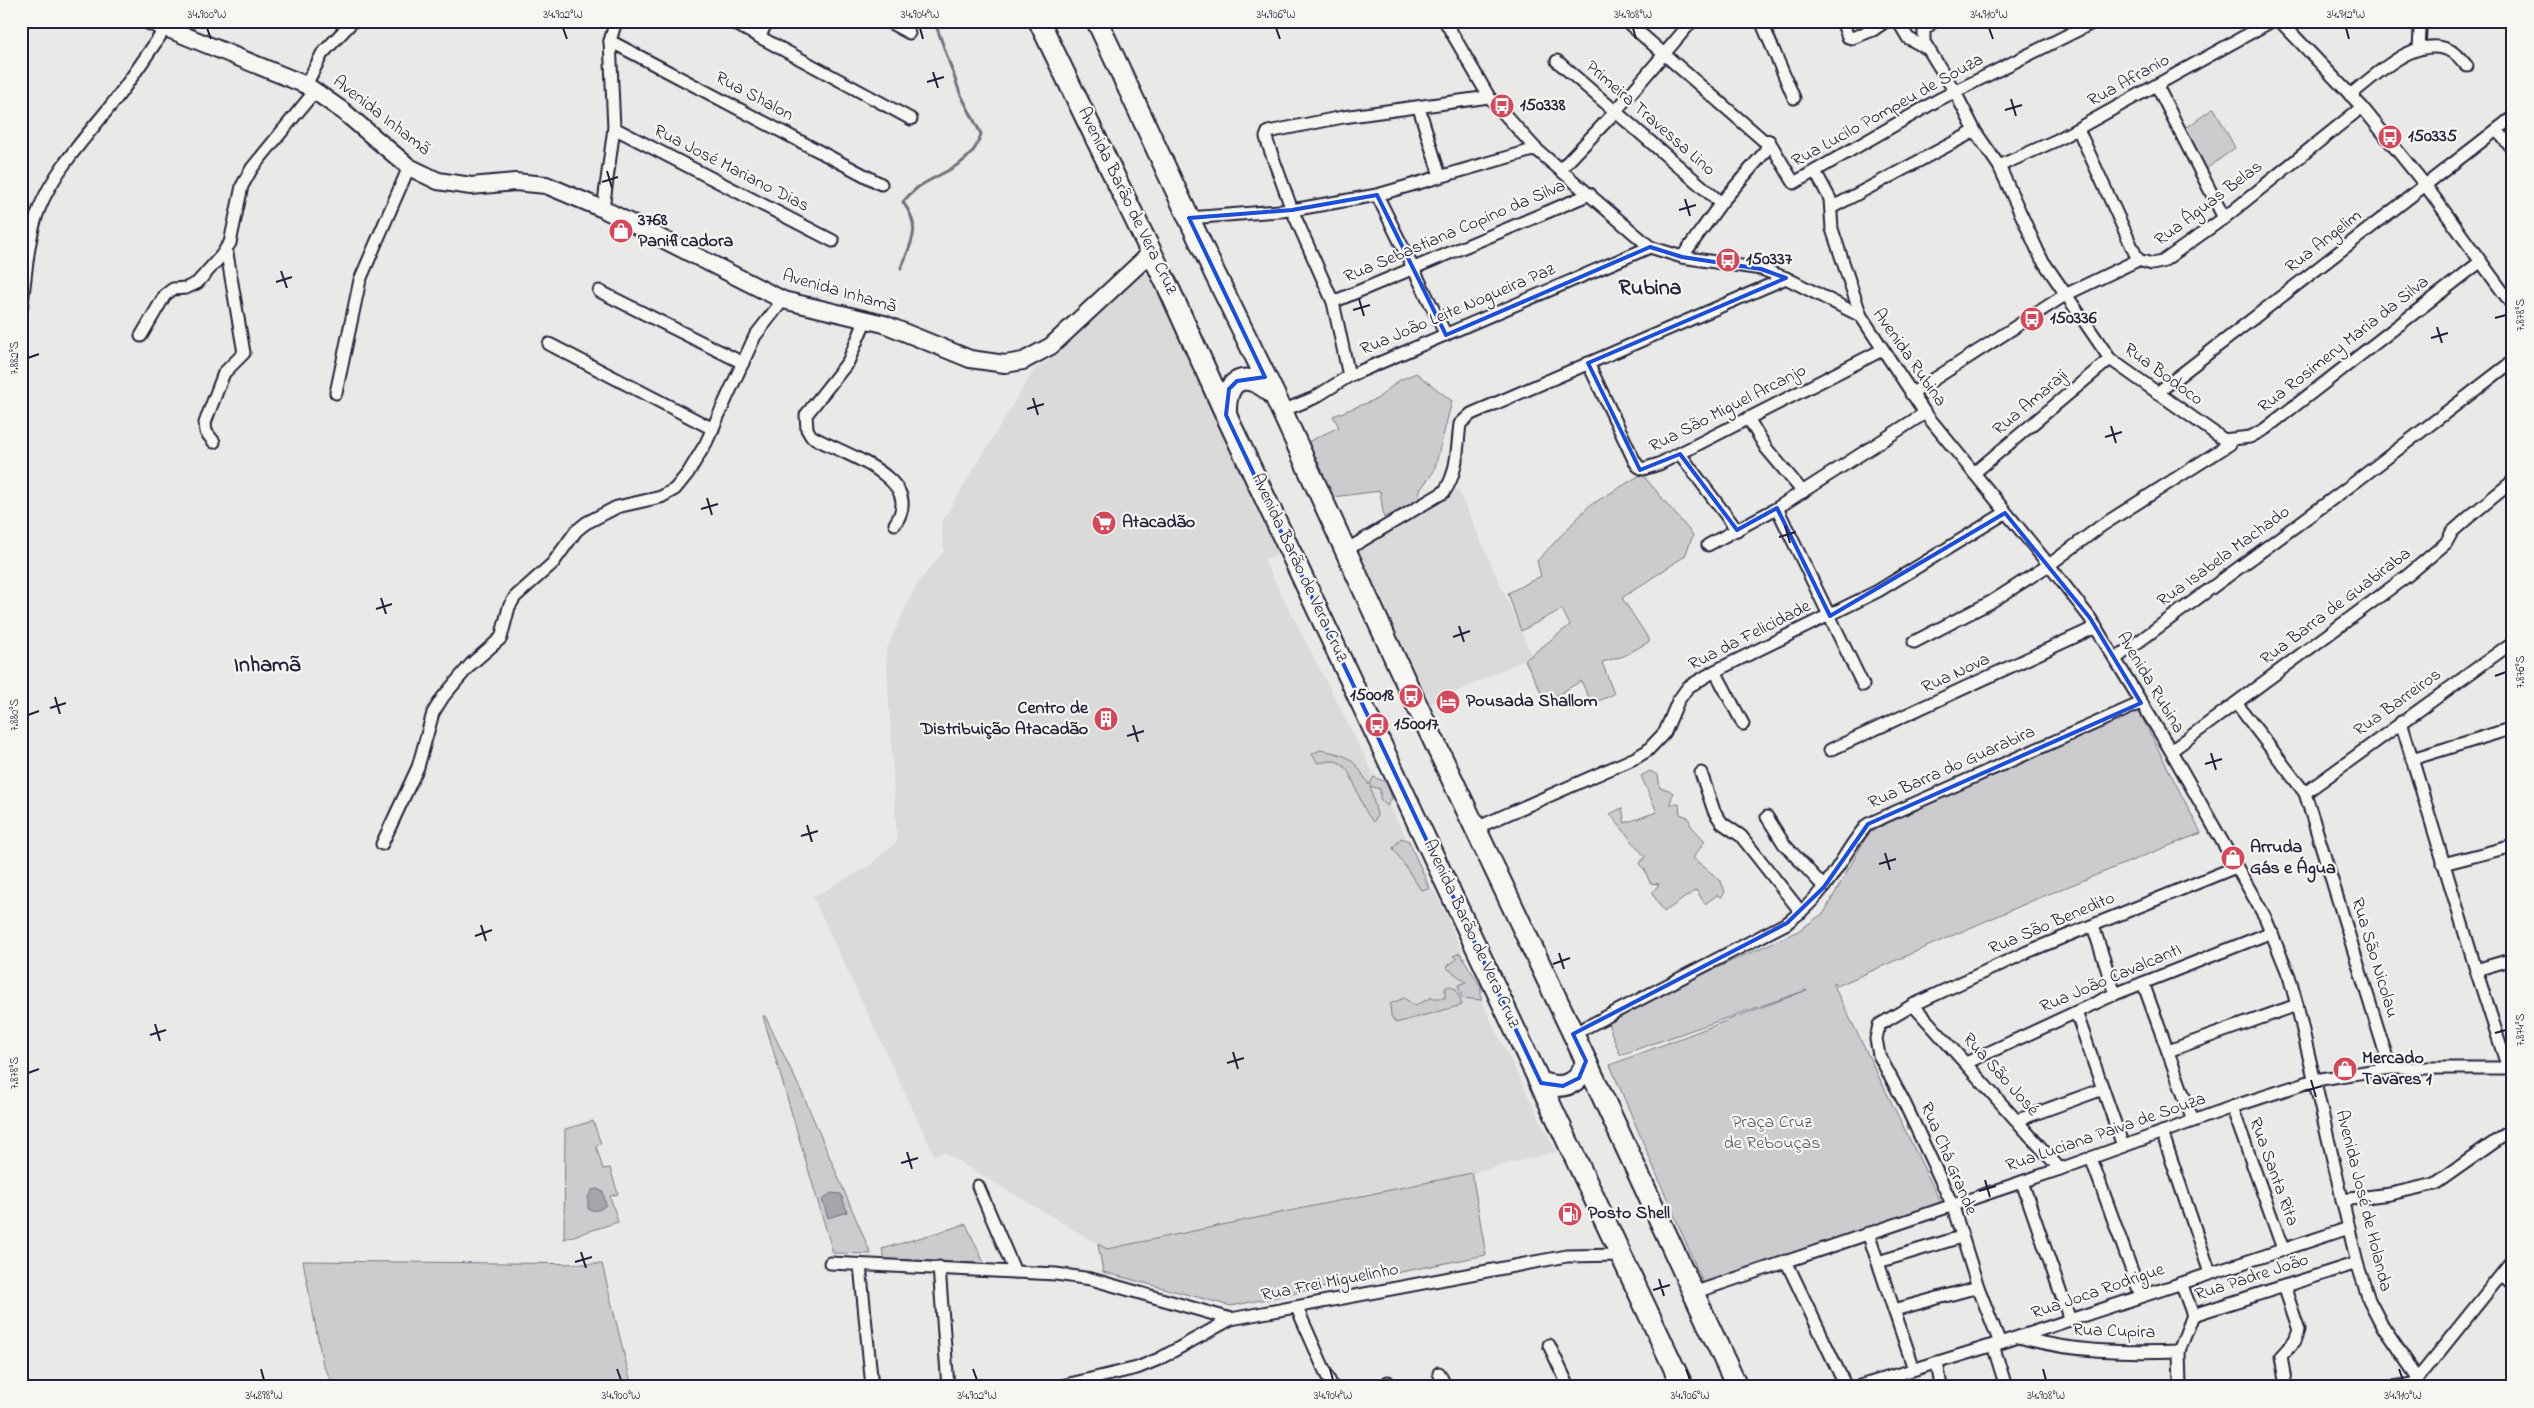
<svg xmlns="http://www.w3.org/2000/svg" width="2534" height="1408" viewBox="0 0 2534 1408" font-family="'Indie Flower',sans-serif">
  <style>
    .built { fill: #dadada }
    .green { fill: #ccccce; stroke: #777784 }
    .water { fill: #a5a5ac; stroke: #71717f }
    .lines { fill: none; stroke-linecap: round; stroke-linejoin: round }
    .stream { stroke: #71717f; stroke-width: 3 }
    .street-casing { stroke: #22223b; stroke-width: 15 }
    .secondary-casing { stroke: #22223b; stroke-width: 20 }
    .highway-casing { stroke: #22223b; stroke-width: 24 }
    .street { stroke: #f6f6f2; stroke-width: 11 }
    .secondary { stroke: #f6f6f2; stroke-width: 16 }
    .highway { stroke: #f6f6f2; stroke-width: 20 }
    .marked { fill: none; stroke: #1d4ed8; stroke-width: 4; stroke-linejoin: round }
    .ticks { fill: none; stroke: #22223b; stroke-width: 2 }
    .labels { text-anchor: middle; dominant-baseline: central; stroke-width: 4.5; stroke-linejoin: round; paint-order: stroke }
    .street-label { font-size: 18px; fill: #22223b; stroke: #f6f6f2 }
    .poi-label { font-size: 18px; font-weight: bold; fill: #22223b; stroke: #f6f6f2; text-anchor: start }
    .park-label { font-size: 18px; fill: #555567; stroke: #f6f6f2 }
    .district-label { font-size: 22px; font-weight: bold; fill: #22223b; stroke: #f6f6f2 }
    .neatline { fill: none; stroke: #22223b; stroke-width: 2 }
    .ticks-label { font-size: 12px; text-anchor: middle; fill: #22223b }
  </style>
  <rect width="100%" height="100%" fill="#e9e9e7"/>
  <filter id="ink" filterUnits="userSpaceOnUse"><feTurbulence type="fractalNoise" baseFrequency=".02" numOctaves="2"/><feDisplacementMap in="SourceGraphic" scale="10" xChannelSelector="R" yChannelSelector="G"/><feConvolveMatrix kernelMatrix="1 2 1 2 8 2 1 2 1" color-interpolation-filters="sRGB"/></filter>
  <g filter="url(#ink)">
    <g class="built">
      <polygon points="1138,274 1153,274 1283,551 1264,560 1449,921 1481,1000 1556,1152 1472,1173 1106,1249 943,1152 934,1155 813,897 869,866 897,841 886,650 916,585 944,551 941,523 1034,370 1056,355 1130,279"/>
      <polygon points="1458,489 1532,656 1418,710 1347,552"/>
    </g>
    <g class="green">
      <polygon points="2214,108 2235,148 2206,169 2184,129"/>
      <polygon points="1416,373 1452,401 1434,471 1420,490 1418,500 1384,518 1380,491 1333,497 1308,442 1339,427 1333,416 1377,399 1398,381"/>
      <polygon points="1642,474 1693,535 1685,556 1622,598 1650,641 1624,656 1602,662 1614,694 1592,704 1581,681 1546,702 1525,660 1570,625 1562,609 1521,631 1508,593 1541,576 1537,561 1589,506"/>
      <polygon points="2137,708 2201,833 2034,900 1837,986 1832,982 1942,1205 1704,1285 1610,1065 1807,990 1620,1055 1606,1018 1798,931 1824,913 1869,832"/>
      <path d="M1320 750C1350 755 1354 759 1369 785L1374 777 1386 782 1392 798 1387 806 1380 799V789L1370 786 1377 815 1374 822C1358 808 1355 769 1338 762 1332 760 1324 762 1318 763L1312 754Z"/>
      <polygon points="1650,771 1658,775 1660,788 1669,790 1673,793 1670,804 1679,804 1680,814 1688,817 1691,826 1705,841 1693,858 1721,881 1725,892 1722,897 1717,895 1705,904 1696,890 1664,912 1652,893 1659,884 1650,883 1645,870 1639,864 1645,857 1610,814 1622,808 1625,823 1657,812 1641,776"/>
      <path d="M1401 838 1409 841C1415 858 1424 872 1429 889L1421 890 1393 848Z"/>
      <polygon points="1460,953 1481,987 1481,1000 1462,998 1458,985 1466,982 1446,967 1457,959 1453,956"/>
      <polygon points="1450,986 1456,989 1462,1005 1396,1023 1391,1016 1390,1004 1404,998 1415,1006 1430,998 1445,998 1445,988"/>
      <polygon points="763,1016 765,1016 804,1097 871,1254 833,1253"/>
      <polygon points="593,1121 601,1144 596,1146 603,1169 610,1168 618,1194 610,1196 618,1222 564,1239 565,1129"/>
      <polygon points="1472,1173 1486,1255 1231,1306 1103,1272 1098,1244 1107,1249"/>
      <polygon points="966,1224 984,1263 885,1259 882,1249"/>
      <polygon points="303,1261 602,1264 630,1379 643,1387 335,1387 323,1365"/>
    </g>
    <g class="water">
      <path d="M598 1189 603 1192 606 1205C600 1210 596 1212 588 1209V1197L592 1190Z"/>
      <polygon points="831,1193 841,1194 847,1212 828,1218 822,1200"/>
    </g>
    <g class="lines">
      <path class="stream" d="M901 268C912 241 922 228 903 202 907 197 912 192 917 188 941 171 973 166 981 134L960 93 937 28 931 21"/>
      <defs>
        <g id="street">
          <polyline points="730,21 911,119"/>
          <polyline points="887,21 909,33"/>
          <polyline points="1445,21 1489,97 1536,149 1650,247 1682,257 1761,269 1786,278 1861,316"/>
          <polyline points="1626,21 1763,140 1769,141"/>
          <polyline points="1761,21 1794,98"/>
          <polyline points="1842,21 1848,37 1852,38 1873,30 1886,21"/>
          <polyline points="1898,21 1908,38 1928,49"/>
          <polyline points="2280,21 2362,107 2426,186 2513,306"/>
          <polyline points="2415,21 2420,30 2419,49"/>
          <polyline points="760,36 767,21"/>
          <polyline points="610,41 881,184"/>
          <polyline points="1557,61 1721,203"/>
          <polyline points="306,85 322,54 353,21"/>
          <polyline points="2157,86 2224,218"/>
          <path d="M2350 95C2377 75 2417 32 2453 52 2458 55 2463 62 2467 66"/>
          <polyline points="1419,108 1440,176"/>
          <polyline points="614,128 833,241"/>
          <polyline points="2078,129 2138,260"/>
          <polyline points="2497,130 2513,150"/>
          <polyline points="1769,141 1794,183 1938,100 2096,21"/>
          <polyline points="1999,166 2057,140 2272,21"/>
          <polyline points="1561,169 1615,112 1692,21"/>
          <polyline points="1815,171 1830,199 1832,229 1861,316 1925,413 2049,565 2090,618 2171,751 2265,917 2289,976 2297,1005 2357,1263 2369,1300 2383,1327 2418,1378"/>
          <polyline points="1377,195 1446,335"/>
          <polyline points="1831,208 1975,131"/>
          <polyline points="603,209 614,128 610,41 616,21"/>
          <polyline points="1189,218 1292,210 1377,195 1536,149"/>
          <polyline points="1682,257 1721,203 1764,153 1769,141"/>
          <polyline points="599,291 743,363"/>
          <polyline points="1333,302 1590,194"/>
          <path d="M21 310C26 277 27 240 39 209 56 167 89 134 116 99 133 76 150 51 166 27"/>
          <path d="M866 319 848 362 806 415 807 429 811 436C841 454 927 477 895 524"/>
          <polyline points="141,336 165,295 173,289 186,288 197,283 221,256 230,243 242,186 252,168 315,91"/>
          <polyline points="549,344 713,429"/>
          <polyline points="1588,363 1634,460 1638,466 1643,469 1659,464 1882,350"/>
          <polyline points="1349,376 1333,302 1292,210 1268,144 1266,137 1268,132 1343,117 1489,97"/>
          <polyline points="336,393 360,280 409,167"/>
          <polyline points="2157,393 2513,117"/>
          <polyline points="1911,394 2065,295 2138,260 2152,264 2162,262 2224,218 2362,107"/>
          <polyline points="1282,411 1314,398 1349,376 1650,247"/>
          <polyline points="1748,418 1766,448 1803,492"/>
          <polyline points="2223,440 2250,437 2265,429 2480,262"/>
          <polyline points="214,442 206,432 205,423 209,412 224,373 244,353 226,248"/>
          <polyline points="1680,454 1737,530"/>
          <polyline points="1974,473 2110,359"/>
          <polyline points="1777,508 1863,685"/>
          <polyline points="1708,545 1777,508 1925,413"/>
          <path d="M1346 550 1444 492C1458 473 1457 447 1460 424L1471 414 1786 278"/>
          <polyline points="1914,642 1991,602 2049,565 2101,526 2230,444 2110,359 2041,258 1999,166 1975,131 1955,92 1924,42 1924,30 1934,21"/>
          <polyline points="2115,659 2354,483 2513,361"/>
          <polyline points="1715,671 1743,724"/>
          <polyline points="2237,704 2305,793 2390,1068"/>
          <polyline points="2401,722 2476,970 2508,1068"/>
          <polyline points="1830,750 2096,627"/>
          <polyline points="2171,751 2407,576 2446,543 2452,532 2469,517 2513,481"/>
          <polyline points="2412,759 2513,728"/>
          <polyline points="1701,773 1714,811 1722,823 1741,836 1801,912"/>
          <polyline points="2305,793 2513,642"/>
          <polyline points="1767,817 1784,844 1824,887"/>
          <polyline points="1476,828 1635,758 1647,751 1665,732 1678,701 1688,687 1715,671 1878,591 2005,513"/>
          <polyline points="382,844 418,767 433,713 443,697 471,664 501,638 509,607 515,597 553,563 576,531 586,523 617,507 661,497 675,489 688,473 706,443 755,336 783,300"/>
          <polyline points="2443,864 2513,846"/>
          <polyline points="2093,926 2115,994"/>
          <polyline points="2476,970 2513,959"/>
          <polyline points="2143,983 2193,1121"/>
          <polyline points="1913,1005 2060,1169"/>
          <polyline points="2076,1012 2123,1146"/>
          <path d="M1573 1034 1787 923C1800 913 1813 902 1823 888 1840 867 1850 843 1868 824L2141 703"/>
          <polyline points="2168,1051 2297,1005"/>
          <polyline points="1966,1063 2115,994 2272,932"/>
          <polyline points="2232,1107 2283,1249"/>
          <polyline points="2018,1120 2103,1089"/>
          <polyline points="2162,1132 2210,1273"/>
          <polyline points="2091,1158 2141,1296"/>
          <polyline points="2022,1182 2070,1320"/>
          <polyline points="978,1186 1015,1272"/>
          <polyline points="2342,1200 2390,1194 2435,1184 2513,1129"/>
          <polyline points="1868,1233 1914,1369"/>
          <polyline points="1786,1261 1846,1387"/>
          <polyline points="1878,1262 1961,1237"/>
          <polyline points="830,1263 1056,1274 1091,1279 1231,1319"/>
          <polyline points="860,1265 872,1387"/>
          <polyline points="939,1267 948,1387"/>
          <polyline points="2502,1274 2513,1285"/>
          <polyline points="2181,1283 2193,1315"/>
          <polyline points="2284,1286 2299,1330 2295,1341 2281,1356 2286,1387"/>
          <polyline points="1693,1293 2060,1169 2232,1107 2315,1080 2390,1068 2513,1068"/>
          <polyline points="1297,1308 1332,1387"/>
          <polyline points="1894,1310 1978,1287"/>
          <polyline points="2193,1315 2357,1263"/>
          <path d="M2019 1337C2071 1352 2125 1353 2179 1351"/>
          <polyline points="2000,1343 1978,1287 1952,1204 1904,1102 1879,1055 1876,1039 1879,1025 1913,1005 2027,952 2236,867"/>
          <polyline points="1549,1345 1569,1387"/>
          <polyline points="1993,1345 2006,1387"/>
          <polyline points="1937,1362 1941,1387"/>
          <polyline points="1439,1373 1446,1387"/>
          <polyline points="1388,1382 1390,1387"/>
          <polyline points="1057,1387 1137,1368 1159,1359 1231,1319 1567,1256 1622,1255"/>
          <polyline points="1857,1387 2000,1343 2349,1228"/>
          <polyline points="2180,1387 2179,1351 2193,1315"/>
          <polyline points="2394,1387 2412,1384"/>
          <polyline points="2411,1387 2513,1260"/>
        </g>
        <polyline id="secondary" points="149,21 306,85 343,111 409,167 438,181 471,186 515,182 546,185 603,209 783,300 884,324 970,359 1005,364 1023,361 1051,346 1152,252"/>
        <g id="highway">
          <polyline points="1039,21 1170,291 1226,415 1683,1387"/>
          <polyline points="1097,21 1215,274 1275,396 1403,676 1586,1061 1737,1387"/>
          <path d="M1226 414C1225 376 1247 370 1273 394"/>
          <path d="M1541 1083C1562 1090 1581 1085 1586 1061"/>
        </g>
      </defs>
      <use href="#street" class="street-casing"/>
      <use href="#secondary" class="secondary-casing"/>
      <use href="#highway" class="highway-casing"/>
      <use href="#street" class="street"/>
      <use href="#secondary" class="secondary"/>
      <use href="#highway" class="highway"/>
    </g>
  </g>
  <path class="marked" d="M1377 195 1446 335 1650 247 1682 257 1761 269 1786 278 1588 363 1640 470 1680 454 1737 530 1777 508 1830 616 2005 513 2090 618 2141 703 1868 824 1824 887 1787 923 1573 1034 1586 1061 1579 1078 1563 1086 1541 1083 1226 415 1229 389 1237 381 1265 377 1189 218 1292 210Z"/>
  <path class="ticks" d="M207 28 211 39M563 28 567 39M920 28 923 39M1276 28 1280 39M1633 28 1636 39M1989 28 1993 39M2346 28 2349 39M933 72 938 88M927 82 944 77M2011 99 2016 116M2005 110 2022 105M607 171 612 188M602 182 618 177M1685 199 1690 216M1679 210 1696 205M281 271 287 288M276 282 292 277M1359 299 1364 316M1353 310 1370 305M2495 318 2506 315M2437 327 2442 343M2431 338 2448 333M28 358 39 354M1033 398 1038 415M1027 409 1044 404M2111 426 2116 443M2105 437 2122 432M707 498 712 515M701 509 718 504M1785 526 1790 543M1779 537 1796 532M381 598 386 614M376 609 392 604M1459 626 1464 642M1453 637 1470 631M2495 676 2506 672M55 697 60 714M50 708 66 703M28 715 39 711M1133 725 1138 742M1127 736 1144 731M2211 753 2216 770M2205 764 2222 759M807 825 812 842M801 836 818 831M1885 853 1890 870M1879 864 1896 859M481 925 486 941M475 936 492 930M1559 953 1564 969M1553 964 1570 958M155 1024 160 1041M2495 1033 2506 1030M150 1035 166 1030M1233 1052 1238 1069M1227 1063 1244 1058M28 1073 39 1069M2311 1080 2316 1097M2305 1091 2322 1086M907 1152 912 1169M901 1163 918 1158M1985 1180 1990 1197M1979 1191 1996 1186M581 1252 586 1268M575 1262 592 1257M1659 1279 1664 1296M1653 1290 1670 1285M261 1369 264 1380M617 1369 621 1380M973 1369 977 1380M1330 1369 1333 1380M1686 1369 1690 1380M2043 1369 2046 1380M2399 1369 2403 1380"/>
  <defs>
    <symbol id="bus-disc" viewBox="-11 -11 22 22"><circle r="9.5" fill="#d1495b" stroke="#f6f6f2"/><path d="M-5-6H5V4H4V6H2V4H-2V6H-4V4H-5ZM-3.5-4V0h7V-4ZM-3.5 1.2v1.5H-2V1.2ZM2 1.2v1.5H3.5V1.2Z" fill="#fff"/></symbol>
    <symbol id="shop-disc" viewBox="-11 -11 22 22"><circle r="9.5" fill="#d1495b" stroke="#f6f6f2"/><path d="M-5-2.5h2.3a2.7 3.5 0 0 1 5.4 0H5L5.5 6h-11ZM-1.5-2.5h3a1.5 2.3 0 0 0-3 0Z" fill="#fff"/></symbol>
    <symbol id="supermarket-disc" viewBox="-11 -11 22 22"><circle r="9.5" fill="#d1495b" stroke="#f6f6f2"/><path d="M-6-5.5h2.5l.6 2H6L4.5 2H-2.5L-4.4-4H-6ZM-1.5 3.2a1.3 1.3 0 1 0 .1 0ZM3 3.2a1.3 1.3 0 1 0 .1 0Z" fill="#fff"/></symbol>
    <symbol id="hotel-disc" viewBox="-11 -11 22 22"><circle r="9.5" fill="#d1495b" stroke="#f6f6f2"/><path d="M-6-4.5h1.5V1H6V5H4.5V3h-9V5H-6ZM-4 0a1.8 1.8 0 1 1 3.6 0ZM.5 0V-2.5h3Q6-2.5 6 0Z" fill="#fff"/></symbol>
    <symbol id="building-disc" viewBox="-11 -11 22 22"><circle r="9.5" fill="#d1495b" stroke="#f6f6f2"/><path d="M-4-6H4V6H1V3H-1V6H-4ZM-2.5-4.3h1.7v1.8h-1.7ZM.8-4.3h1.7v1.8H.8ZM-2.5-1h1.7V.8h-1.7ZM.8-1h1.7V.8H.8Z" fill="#fff"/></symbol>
    <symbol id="fuel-disc" viewBox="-11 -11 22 22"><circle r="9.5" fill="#d1495b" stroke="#f6f6f2"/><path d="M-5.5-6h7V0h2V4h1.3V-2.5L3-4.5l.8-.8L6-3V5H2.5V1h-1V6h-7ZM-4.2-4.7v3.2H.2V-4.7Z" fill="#fff"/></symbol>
  </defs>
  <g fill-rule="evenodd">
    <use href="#bus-disc" x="1488" y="92" width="28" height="28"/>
    <use href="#bus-disc" x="2376" y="123" width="28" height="28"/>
    <use href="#shop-disc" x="607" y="217" width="28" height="28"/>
    <use href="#bus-disc" x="1714" y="246" width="28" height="28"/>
    <use href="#bus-disc" x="2018" y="305" width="28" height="28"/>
    <use href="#supermarket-disc" x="1090" y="509" width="28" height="28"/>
    <use href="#bus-disc" x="1397" y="682" width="28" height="28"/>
    <use href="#hotel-disc" x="1434" y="688" width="28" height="28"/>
    <use href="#building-disc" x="1092" y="705" width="28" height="28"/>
    <use href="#bus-disc" x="1363" y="711" width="28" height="28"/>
    <use href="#shop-disc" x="2219" y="844" width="28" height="28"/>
    <use href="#shop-disc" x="2331" y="1055" width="28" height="28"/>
    <use href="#fuel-disc" x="1556" y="1200" width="28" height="28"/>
  </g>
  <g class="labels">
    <g class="street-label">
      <text transform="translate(2129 81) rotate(-29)">Rua Afranio</text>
      <text transform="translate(754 97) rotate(28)">Rua Shalon</text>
      <text transform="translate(1888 111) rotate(-29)">Rua Lucilo Pompeu de Souza</text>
      <text transform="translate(381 116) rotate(38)">Avenida Inhamã</text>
      <text transform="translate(1650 119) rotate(41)">Primeira Travessa Lino</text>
      <text transform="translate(731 169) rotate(27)">Rua José Mariano Dias</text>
      <text transform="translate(1127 201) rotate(64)">Avenida Barão de Vera Cruz</text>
      <text transform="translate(2209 204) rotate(-37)">Rua Águas Belas</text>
      <text transform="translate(1455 232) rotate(-23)">Rua Sebastiana Copino da Silva</text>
      <text transform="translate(2324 242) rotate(-38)">Rua Angelim</text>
      <text transform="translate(839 292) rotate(16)">Avenida Inhamã</text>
      <text transform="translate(1458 310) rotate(-23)">Rua João Leite Nogueira Paz</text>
      <text transform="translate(2344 345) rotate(-38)">Rua Rosimery Maria da Silva</text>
      <text transform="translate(1909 358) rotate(55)">Avenida Rubina</text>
      <text transform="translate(2163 375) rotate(36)">Rua Bodoco</text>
      <text transform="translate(2031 403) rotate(-40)">Rua Amaraji</text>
      <text transform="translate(1728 409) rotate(-27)">Rua São Miguel Arcanjo</text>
      <text transform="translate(2224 557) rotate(-36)">Rua Isabela Machado</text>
      <text transform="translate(1299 568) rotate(65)">Avenida Barão de Vera Cruz</text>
      <text transform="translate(2336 607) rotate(-37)">Rua Barra de Guabiraba</text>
      <text transform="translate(1750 636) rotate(-27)">Rua da Felicidade</text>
      <text transform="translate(1956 674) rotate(-25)">Rua Nova</text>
      <text transform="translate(2150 683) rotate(59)">Avenida Rubina</text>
      <text transform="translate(2398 703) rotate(-36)">Rua Barreiros</text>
      <text transform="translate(1952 768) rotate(-24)">Rua Barra do Guarabira</text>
      <text transform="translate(2052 924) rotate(-23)">Rua São Benedito</text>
      <text transform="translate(1471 934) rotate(65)">Avenida Barão de Vera Cruz</text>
      <text transform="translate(2374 958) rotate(73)">Rua São Nicolau</text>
      <text transform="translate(2111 979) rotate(-23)">Rua João CavalcantI</text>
      <text transform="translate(2000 1075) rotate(48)">Rua São José</text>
      <text transform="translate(2106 1133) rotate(-19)">Rua Luciana Paiva de Souza</text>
      <text transform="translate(1948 1159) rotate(67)">Rua Chá Grande</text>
      <text transform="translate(2273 1172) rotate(70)">Rua Santa Rita</text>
      <text transform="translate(2363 1201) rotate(76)">Avenida José de Holanda</text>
      <text transform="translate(2252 1278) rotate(-18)">Rua Padre João</text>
      <text transform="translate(1330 1283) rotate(-11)">Rua Frei Miguelinho</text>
      <text transform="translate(2098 1292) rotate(-19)">Rua Joca Rodrigue</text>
      <text transform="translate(2114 1332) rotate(2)">Rua Cupira</text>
    </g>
    <g class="poi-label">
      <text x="1520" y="106">150338</text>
      <text x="2408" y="137">150335</text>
      <text x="638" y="221">3768<tspan x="638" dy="21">Panificadora</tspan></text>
      <text x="1746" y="260">150337</text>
      <text x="2050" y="319">150336</text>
      <text x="1122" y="523">Atacadão</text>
      <text x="1394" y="696" text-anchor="end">150018</text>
      <text x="1466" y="702">Pousada Shallom</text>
      <text x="1088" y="709" text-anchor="end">Centro de<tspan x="1088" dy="21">Distribuição Atacadão</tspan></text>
      <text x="1394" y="725">150017</text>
      <text x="2250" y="848">Arruda<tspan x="2250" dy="21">Gás e Água</tspan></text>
      <text x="2362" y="1059">Mercado<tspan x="2362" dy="21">Tavares 1</tspan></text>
      <text x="1588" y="1214">Posto Shell</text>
    </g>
    <g class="park-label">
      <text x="1772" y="1123">Praça Cruz<tspan x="1772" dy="21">de Rebouças</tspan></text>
    </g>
    <g class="district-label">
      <text x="1650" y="289">Rubina</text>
      <text x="267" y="666">Inhamã</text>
    </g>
  </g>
  <rect width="2534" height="1408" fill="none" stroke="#f6f6f2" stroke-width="55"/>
  <rect x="28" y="28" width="2478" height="1352" class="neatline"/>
  <g class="ticks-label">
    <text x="207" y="18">34.900°W</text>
    <text x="563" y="18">34.902°W</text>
    <text x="920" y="18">34.904°W</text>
    <text x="1276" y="18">34.906°W</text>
    <text x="1633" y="18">34.908°W</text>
    <text x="1989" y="18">34.910°W</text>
    <text x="2346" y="18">34.912°W</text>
    <text transform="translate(2520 315) rotate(-90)" y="4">7.878°S</text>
    <text transform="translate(14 358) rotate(-90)" y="4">7.882°S</text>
    <text transform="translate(2520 672) rotate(-90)" y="4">7.876°S</text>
    <text transform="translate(14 715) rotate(-90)" y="4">7.880°S</text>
    <text transform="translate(2520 1030) rotate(-90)" y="4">7.874°S</text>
    <text transform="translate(14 1073) rotate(-90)" y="4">7.878°S</text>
    <text x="264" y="1399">34.898°W</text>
    <text x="621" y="1399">34.900°W</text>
    <text x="977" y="1399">34.902°W</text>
    <text x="1333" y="1399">34.904°W</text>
    <text x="1690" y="1399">34.906°W</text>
    <text x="2046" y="1399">34.908°W</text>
    <text x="2403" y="1399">34.910°W</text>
  </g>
</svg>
